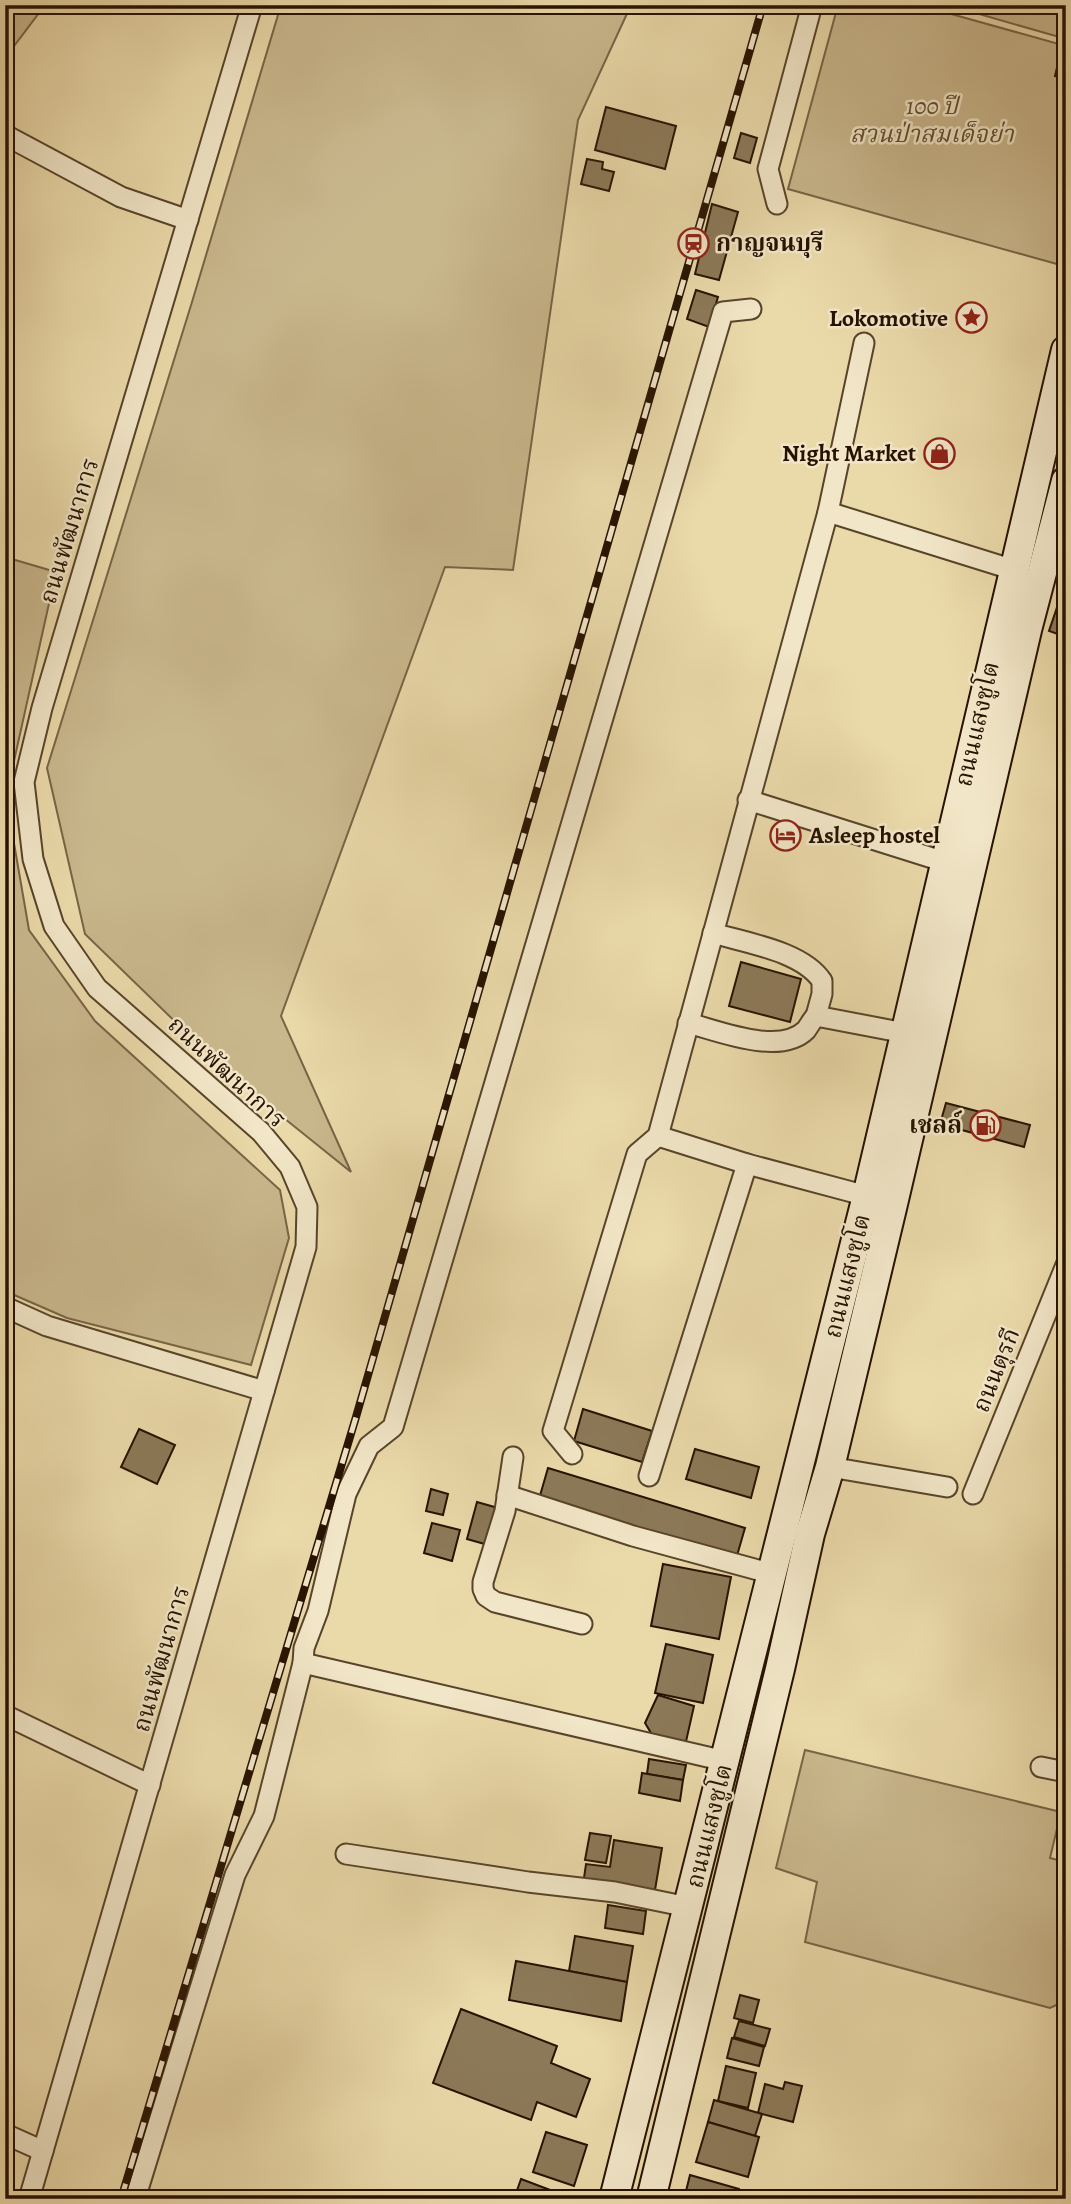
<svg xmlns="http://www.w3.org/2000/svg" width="1071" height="2204" viewBox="0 0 1071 2204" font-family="Alegreya,'Noto Serif Thai',serif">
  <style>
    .green { fill: #c9b78c; stroke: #786446; stroke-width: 2 }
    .building { fill: #8c7958; stroke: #271200; stroke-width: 2 }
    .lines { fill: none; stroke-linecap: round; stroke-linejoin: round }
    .street-casing { stroke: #58442a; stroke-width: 23 }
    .secondary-casing { stroke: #271200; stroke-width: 32 }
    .street { stroke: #f1e6c7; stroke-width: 19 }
    .secondary { stroke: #f1e6c7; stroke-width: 28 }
    .rail-casing { stroke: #271200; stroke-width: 8 }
    .rail { stroke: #f1e6c7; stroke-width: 5; stroke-dasharray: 16; stroke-linecap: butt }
    .labels { text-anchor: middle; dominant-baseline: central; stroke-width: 5; stroke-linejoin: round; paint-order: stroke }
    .park-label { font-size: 24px; font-style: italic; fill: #604c31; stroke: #f1e6c7 }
    .poi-label { font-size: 24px; font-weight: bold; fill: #271200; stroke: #f1e6c7; text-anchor: end }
    .street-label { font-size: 24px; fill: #271200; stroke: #f1e6c7 }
  </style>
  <rect width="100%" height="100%" fill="#ead9a9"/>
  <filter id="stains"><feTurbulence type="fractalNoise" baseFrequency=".00286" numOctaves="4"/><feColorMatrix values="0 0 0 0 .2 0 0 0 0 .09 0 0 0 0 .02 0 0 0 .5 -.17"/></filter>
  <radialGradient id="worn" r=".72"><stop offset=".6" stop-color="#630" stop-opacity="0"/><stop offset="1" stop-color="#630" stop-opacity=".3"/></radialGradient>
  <g class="green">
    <polygon points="5,5 45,5 5,58"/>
    <polygon points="281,5 631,5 578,120 513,570 445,567 281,1016 351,1172 229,1074 85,934 47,768 192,302"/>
    <polygon points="838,5 919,5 1066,46 1066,258 1064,266 788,189"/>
    <polygon points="948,5 1066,5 1066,39"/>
    <polygon points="5,557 56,572 6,797 29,930 95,1021 280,1190 289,1238 251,1365 67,1318 5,1291"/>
    <polygon points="805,1750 1061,1812 1050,1858 1066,1862 1065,2001 1050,2008 805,1942 817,1882 776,1868"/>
  </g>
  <g class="building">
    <polygon points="1061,51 1066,52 1066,79 1055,76"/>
    <polygon points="606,107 676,126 665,169 595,150"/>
    <polygon points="741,133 757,138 750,163 734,158"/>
    <polygon points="587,159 603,162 602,169 614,172 609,191 581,184"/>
    <polygon points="712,204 738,212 719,280 695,274"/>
    <polygon points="696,290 718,297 709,327 687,319"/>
    <polygon points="1064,566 1066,567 1066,586 1058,583"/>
    <polygon points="1064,587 1066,588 1066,637 1049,631"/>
    <polygon points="741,962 801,979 790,1022 729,1006"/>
    <polygon points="946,1103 1030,1125 1024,1147 940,1124"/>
    <polygon points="583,1409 652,1431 642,1462 574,1441"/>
    <polygon points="139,1429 175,1445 157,1484 121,1467"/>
    <polygon points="695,1449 759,1467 751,1498 686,1479"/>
    <polygon points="548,1468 745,1528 736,1559 539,1499"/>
    <polygon points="431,1489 448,1494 443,1515 426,1511"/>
    <polygon points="477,1502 498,1508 488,1545 467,1539"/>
    <polygon points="432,1523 460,1530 452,1561 424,1553"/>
    <polygon points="663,1564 731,1577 719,1639 651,1626"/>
    <polygon points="666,1644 713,1655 703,1703 655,1693"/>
    <polygon points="658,1695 694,1706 685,1746 657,1743 645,1723"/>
    <polygon points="649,1759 686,1765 683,1780 647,1774"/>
    <polygon points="642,1773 683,1780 680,1801 639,1793"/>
    <polygon points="590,1833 611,1836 606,1863 585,1860"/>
    <polygon points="614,1840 662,1848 654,1896 583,1885 586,1864 610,1867"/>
    <polygon points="608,1905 646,1911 643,1934 605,1928"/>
    <polygon points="575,1936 633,1946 627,1982 569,1971"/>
    <polygon points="516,1961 627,1982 621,2021 509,2000"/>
    <polygon points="740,1995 759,2000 753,2023 734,2018"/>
    <polygon points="461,2009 557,2046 551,2063 590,2079 576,2117 537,2102 531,2120 433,2083"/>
    <polygon points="739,2021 770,2029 765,2046 734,2037"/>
    <polygon points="732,2038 764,2047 759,2066 727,2058"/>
    <polygon points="726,2066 756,2073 748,2108 718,2101"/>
    <polygon points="785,2082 802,2086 793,2122 758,2113 765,2084 783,2089"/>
    <polygon points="714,2100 762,2114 755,2136 708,2122"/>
    <polygon points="708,2122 759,2137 748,2177 696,2162"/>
    <polygon points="546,2132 587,2145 574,2186 533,2172"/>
    <polygon points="690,2175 739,2189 737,2199 684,2199"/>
    <polygon points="521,2179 574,2199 514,2199"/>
  </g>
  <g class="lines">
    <defs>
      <g id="street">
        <polyline points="5,135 121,197 188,220"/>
        <polyline points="777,204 768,169 812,5"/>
        <polyline points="828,512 1014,570"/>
        <polyline points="748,800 945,862"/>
        <path d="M713 933C746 943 802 951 822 981V994L816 1016"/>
        <path d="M688 1023C719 1031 780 1056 806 1030 809 1026 812 1020 816 1016L905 1033"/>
        <polyline points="658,1136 747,1164 867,1196"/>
        <polyline points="5,1307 47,1326 264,1391"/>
        <polyline points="572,1454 553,1431 637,1154 658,1136 828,512 864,343"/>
        <polyline points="513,1457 505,1511 483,1582 483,1589 486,1596 495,1602 582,1624"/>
        <polyline points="830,1467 947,1487"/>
        <polyline points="649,1476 747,1164"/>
        <polyline points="973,1494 1066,1265"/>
        <polyline points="507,1495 633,1536 773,1574"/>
        <polyline points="303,1663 725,1761"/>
        <polyline points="5,1715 150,1785"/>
        <polyline points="1041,1767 1066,1772"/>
        <polyline points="346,1854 528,1882 615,1892 688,1907"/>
        <polyline points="5,2134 43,2151"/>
        <polyline points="29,2199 306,1247 307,1207 290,1167 261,1132 97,988 54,926 33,859 24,782 42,708 252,5"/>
        <polyline points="135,2199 235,1875 264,1816 303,1663 304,1648 318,1611 346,1494 369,1446 393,1427 723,312 751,309"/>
      </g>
      <g id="secondary">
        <polyline points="614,2199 867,1196 1066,350"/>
        <polyline points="651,2199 780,1669 810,1534 830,1467 892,1208 1027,630 1066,481"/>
      </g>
    </defs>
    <use href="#street" class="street-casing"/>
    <use href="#secondary" class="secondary-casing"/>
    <use href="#street" class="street"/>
    <use href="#secondary" class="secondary"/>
    <defs>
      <polyline id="rail" points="121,2199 356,1417 763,5"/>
    </defs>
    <use href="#rail" class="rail-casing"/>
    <use href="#rail" class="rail"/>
  </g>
  <defs>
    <symbol id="station-ring" viewBox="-11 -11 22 22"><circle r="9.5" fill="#f1e6c7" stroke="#8f2418" stroke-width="1.5"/><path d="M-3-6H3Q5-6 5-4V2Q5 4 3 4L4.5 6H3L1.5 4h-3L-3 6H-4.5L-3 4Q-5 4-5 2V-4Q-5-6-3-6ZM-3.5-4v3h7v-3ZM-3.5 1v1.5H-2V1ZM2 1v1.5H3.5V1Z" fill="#8f2418"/></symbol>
    <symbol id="sight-ring" viewBox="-11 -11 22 22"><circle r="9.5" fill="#f1e6c7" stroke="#8f2418" stroke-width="1.5"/><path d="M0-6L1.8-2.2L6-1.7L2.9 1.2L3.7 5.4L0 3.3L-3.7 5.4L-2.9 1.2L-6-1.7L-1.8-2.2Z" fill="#8f2418"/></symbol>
    <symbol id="shop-ring" viewBox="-11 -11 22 22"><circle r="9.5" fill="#f1e6c7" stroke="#8f2418" stroke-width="1.5"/><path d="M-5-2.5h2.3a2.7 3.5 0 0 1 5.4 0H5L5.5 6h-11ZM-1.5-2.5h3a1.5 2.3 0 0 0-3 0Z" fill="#8f2418"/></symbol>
    <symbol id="hotel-ring" viewBox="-11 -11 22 22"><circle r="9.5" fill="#f1e6c7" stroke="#8f2418" stroke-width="1.5"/><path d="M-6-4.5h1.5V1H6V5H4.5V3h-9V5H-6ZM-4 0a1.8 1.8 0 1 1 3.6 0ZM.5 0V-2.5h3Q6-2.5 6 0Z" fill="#8f2418"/></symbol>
    <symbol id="fuel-ring" viewBox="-11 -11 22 22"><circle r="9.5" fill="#f1e6c7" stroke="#8f2418" stroke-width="1.5"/><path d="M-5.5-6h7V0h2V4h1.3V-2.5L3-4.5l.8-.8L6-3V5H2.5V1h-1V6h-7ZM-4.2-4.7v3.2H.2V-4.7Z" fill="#8f2418"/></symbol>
  </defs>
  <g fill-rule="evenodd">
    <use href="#station-ring" x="676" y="226" width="35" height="35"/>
    <use href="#sight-ring" x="954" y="300" width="35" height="35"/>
    <use href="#shop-ring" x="922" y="436" width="35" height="35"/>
    <use href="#hotel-ring" x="768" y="818" width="35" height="35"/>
    <use href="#fuel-ring" x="968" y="1108" width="35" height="35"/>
  </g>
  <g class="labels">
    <g class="park-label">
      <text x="932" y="106">100 ปี<tspan x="932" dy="28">สวนป่าสมเด็จย่า</tspan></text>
    </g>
    <g class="poi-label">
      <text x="716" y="243" text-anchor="start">กาญจนบุรี</text>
      <text x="948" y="318">Lokomotive</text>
      <text x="916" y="453">Night Market</text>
      <text x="809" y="835" text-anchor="start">Asleep hostel</text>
      <text x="962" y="1125">เชลล์</text>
    </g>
    <g class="street-label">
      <text transform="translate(69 531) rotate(-73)">ถนนพัฒนาการ</text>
      <text transform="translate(977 724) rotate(-77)">ถนนแสงชูโต</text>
      <text transform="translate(227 1072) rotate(43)">ถนนพัฒนาการ</text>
      <text transform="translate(847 1276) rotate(-76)">ถนนแสงชูโต</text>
      <text transform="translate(996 1370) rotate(-68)">ถนนตุรกี</text>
      <text transform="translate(161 1659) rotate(-74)">ถนนพัฒนาการ</text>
      <text transform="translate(709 1826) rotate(-76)">ถนนแสงชูโต</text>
    </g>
  </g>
  <rect width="1071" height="2204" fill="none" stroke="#ead9a9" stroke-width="28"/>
  <rect x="7" y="7" width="1057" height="2190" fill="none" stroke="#271200" stroke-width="3.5"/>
  <rect x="14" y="14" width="1043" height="2176" fill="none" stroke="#271200" stroke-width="2"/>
  <rect width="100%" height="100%" filter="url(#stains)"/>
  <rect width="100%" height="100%" fill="url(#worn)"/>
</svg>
